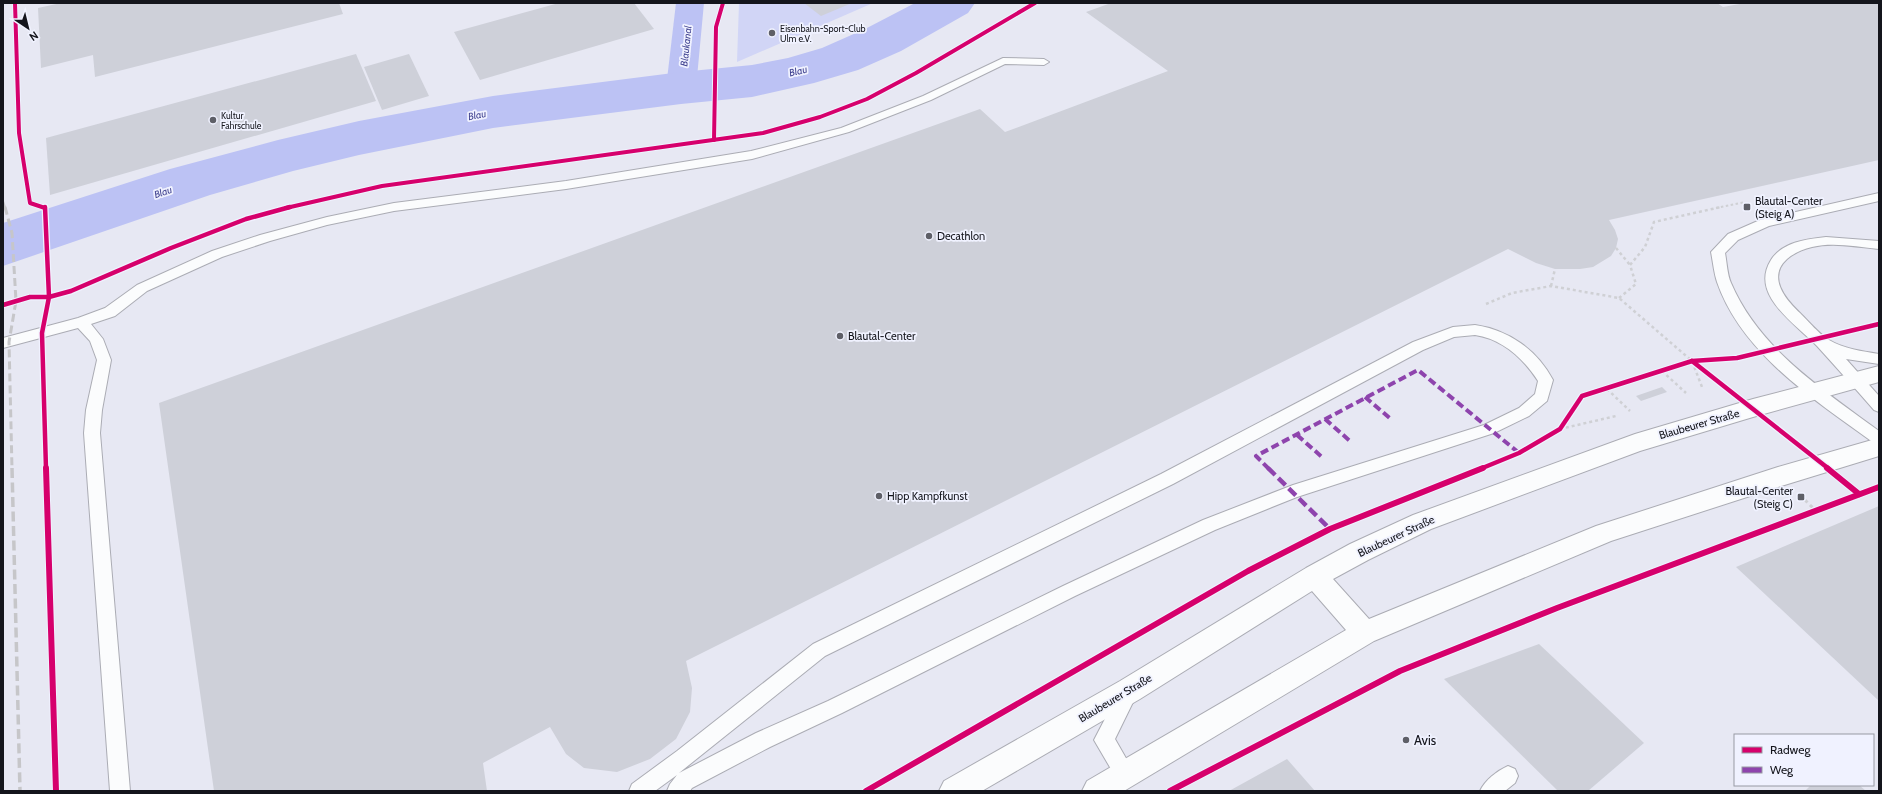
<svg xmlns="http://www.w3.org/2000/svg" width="1882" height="794" viewBox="0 0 1882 794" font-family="Cabin,sans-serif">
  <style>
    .green { fill: #d1d5f6 }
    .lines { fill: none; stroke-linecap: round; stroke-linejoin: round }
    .canal { fill: #bcc2f4; fill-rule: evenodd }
    .river { fill: #bcc2f4; fill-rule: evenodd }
    .building { fill: #ced0d9 }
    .lane-casing { stroke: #abacb4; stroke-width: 2 }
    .primary-casing { stroke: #abacb4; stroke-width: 2 }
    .path-far2 { stroke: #cfd0d4; stroke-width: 2; stroke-dasharray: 2.5 2.5; stroke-linecap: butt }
    .path-far1 { stroke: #cfd0d4; stroke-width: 2.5; stroke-dasharray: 3 3; stroke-linecap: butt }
    .path { stroke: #cfd0d4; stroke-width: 3; stroke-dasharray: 3.5 3.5; stroke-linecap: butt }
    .lane { fill: #fbfcfd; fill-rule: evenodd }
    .primary { fill: #fbfcfd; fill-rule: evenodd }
    .rail-far2 { stroke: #c6c6c9; stroke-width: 2.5; stroke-dasharray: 6 3; stroke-linecap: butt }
    .rail-far1 { stroke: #c6c6c9; stroke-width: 3; stroke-dasharray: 8 4; stroke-linecap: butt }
    .rail { stroke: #c6c6c9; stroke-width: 3.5; stroke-dasharray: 10 4.5; stroke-linecap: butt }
    .quiet-far1 { stroke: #8e44ad; stroke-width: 4; stroke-dasharray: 8 4; stroke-linecap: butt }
    .quiet { stroke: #8e44ad; stroke-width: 4.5; stroke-dasharray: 10 4.5; stroke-linecap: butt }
    .cycleway-far2-casing { stroke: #f0f2ff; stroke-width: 6 }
    .cycleway-far1-casing { stroke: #f0f2ff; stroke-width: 7 }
    .cycleway-casing { stroke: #f0f2ff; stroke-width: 8 }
    .cycleway-far2 { stroke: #d6006c; stroke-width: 4 }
    .cycleway-far1 { stroke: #d6006c; stroke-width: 4.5 }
    .cycleway { stroke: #d6006c; stroke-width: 6 }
    .poi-dot { fill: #5e5f67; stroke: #f0f2ff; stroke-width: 1.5 }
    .labels { text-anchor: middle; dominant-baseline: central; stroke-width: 3.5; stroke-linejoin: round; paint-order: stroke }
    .far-poi-label { font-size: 9px; fill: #14151c; stroke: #f0f2ff; text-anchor: start }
    .far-water-label { font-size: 10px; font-style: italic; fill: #404290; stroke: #f0f2ff }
    .poi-label { font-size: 11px; fill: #14151c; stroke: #f0f2ff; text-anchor: start }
    .street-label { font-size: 11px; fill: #14151c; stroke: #f0f2ff }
    .near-poi-label { font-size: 13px; fill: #14151c; stroke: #f0f2ff; text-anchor: start }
  </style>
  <rect width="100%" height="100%" fill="#e7e8f3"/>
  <polygon class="green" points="739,3 873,3 737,62"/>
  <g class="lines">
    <polygon class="canal" points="676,3 704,3 696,88 692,94 681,97 670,94 666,88"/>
    <polygon class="river" points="915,3 975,3 968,13 901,51 858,70 814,83 752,97 681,104 493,128 359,155 293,171 210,195 3,266 3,223 170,169 278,140 359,121 493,96 681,72 752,65 788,58 822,48 865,29"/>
  </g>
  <g class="building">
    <polygon points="61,3 339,3 343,14 95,77 93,55 41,68 38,8"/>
    <polygon points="559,3 634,3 654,29 480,80 454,32"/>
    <polygon points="804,3 852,3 821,16"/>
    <polygon points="1111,3 1717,3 1723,7 1745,3 1879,3 1879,160 1609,220 1615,230 1618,239 1616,248 1611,256 1593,267 1580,269 1555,269 1536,263 1508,249 686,661 692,688 690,712 676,739 650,759 617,772 584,768 566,754 550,727 483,763 487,791 214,791 159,403 980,109 1005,132 1168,71 1086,12"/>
    <polygon points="356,54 376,101 50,195 46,138"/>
    <polygon points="409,54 429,96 382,110 364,67"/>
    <polygon points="1662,387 1667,392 1641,401 1636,396"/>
    <polygon points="1879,506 1879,701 1736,567"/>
    <polygon points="1539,644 1644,743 1588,791 1558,791 1444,679"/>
    <polygon points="1287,759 1315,791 1229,791"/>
    <polygon points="1811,785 1859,785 1866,791 1805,791"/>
  </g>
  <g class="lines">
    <defs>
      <g id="lane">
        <polygon points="1003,58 1044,59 1049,62 1044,65 1005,64 931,100 849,132 752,159 566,189 394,211 327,225 270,241 222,257 147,291 115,316 91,324 103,339 111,360 102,410 100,433 130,791 110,791 84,433 86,410 97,360 90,341 78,328 3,348 3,338 78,318 105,308 137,285 212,251 260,235 327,217 394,203 566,181 751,151 841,128 923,96"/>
        <path d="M1879 193V201L1769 226 1738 240 1725 253C1727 263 1727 274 1731 283 1759 349 1823 390 1879 431V445L1874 443C1815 400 1742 354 1717 282 1714 273 1713 262 1711 252L1728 234 1760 220Z"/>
        <path d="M1826 237 1879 241V249C1857 247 1834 242 1812 247 1803 249 1794 253 1787 259 1767 277 1785 299 1800 313 1807 320 1821 336 1829 340 1844 349 1862 351 1879 354V364L1846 359 1879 396V412L1874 410C1855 388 1836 367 1817 346 1796 324 1749 295 1771 260 1782 242 1807 239 1826 237Z"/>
        <path d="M1475 325C1509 330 1537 350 1553 380L1547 401 1529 416 1494 433 1297 497 1215 530 1075 596 842 713 770 747 692 788 690 791H667L670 784 677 775 655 791H629L632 784 677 751 813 644 1161 474 1413 342 1453 327ZM1475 335C1502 339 1523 358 1538 381L1535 394 1519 408 1484 425 1293 485 1203 520 1063 586 828 701 756 733 679 773 825 656 1173 484 1423 350 1454 337Z"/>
        <polygon points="1128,685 1135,688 1137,694 1115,739 1135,774 1132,781 1125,784 1118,781 1094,740 1121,688"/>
        <path d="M1508 766 1515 769 1518 776 1515 783 1505 791H1480C1485 780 1497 771 1508 766Z"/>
      </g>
      <polygon id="primary" points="1879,366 1879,382 1753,417 1640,451 1431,529 1368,560 1333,579 1369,619 1596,526 1778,467 1879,438 1879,456 1778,487 1611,541 1374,641 1124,791 1082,791 1087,781 1346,630 1312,591 1140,699 982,791 939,791 944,781 1120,681 1306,568 1350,544 1413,515 1635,434 1753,399"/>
    </defs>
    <use href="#lane" class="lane-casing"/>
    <use href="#primary" class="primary-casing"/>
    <polyline class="path-far2" points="1716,208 1745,202"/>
    <g class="path-far1">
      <polyline points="1616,248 1630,265"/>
      <polyline points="1551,286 1555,269"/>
      <polyline points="1619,298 1636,284 1630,265 1645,247 1654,222 1721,207"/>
      <polyline points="1486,304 1512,293 1551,286 1619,298 1692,361 1702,387"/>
      <polyline points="1662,371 1686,393"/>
      <polyline points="1607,389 1630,411"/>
      <polyline points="1560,429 1616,416"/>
    </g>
    <polyline class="path" points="1805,500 1815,510"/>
    <use href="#lane" class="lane"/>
    <use href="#primary" class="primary"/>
    <polyline class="rail-far2" points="3,202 5,208"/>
    <polyline class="rail-far1" points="5,207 12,233 16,301 9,342 12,469"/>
    <polyline class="rail" points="12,468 20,791"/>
    <g class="quiet-far1">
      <polyline points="1365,397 1392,420"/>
      <polyline points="1325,419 1350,441"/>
      <polyline points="1297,435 1322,457"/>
      <polyline points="1269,469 1256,456 1418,370 1519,453"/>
    </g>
    <polyline class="quiet" points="1268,468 1330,529"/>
    <defs>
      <g id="cycleway-far2">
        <polyline points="15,3 19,133 30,203 45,208"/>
        <polyline points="714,140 716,27 723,3"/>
        <polyline points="286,208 382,186 763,133 820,117 867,99 916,73 1035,3"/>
      </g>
      <g id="cycleway-far1">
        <polyline points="45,207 49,297 42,333 46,469"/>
        <polyline points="3,305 30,297 49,297 71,291 171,248 246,219 290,207"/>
        <polyline points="1692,361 1829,469"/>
        <polyline points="1480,469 1519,453 1560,429 1582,396 1692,361 1737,358 1879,324"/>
      </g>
      <g id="cycleway">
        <polyline points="46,468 56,791"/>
        <polyline points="1827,468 1859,494"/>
        <polyline points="866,791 1248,571 1330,529 1483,468"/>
        <polyline points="1170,791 1400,671 1557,608 1879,487"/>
      </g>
    </defs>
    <use href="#cycleway-far2" class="cycleway-far2-casing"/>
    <use href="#cycleway-far1" class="cycleway-far1-casing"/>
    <use href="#cycleway" class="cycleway-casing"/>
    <use href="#cycleway-far2" class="cycleway-far2"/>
    <use href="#cycleway-far1" class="cycleway-far1"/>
    <use href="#cycleway" class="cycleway"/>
  </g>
  <g class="poi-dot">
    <circle cx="772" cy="33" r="4"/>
    <circle cx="213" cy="120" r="4"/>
    <rect x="1743" y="203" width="8" height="8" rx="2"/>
    <circle cx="929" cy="236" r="4"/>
    <circle cx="840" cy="336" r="4"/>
    <circle cx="879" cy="496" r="4"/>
    <rect x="1797" y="493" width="8" height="8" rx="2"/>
    <circle cx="1406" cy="740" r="4"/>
  </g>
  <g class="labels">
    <g class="far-poi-label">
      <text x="780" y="28">Eisenbahn-Sport-Club<tspan x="780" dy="10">Ulm e.V.</tspan></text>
      <text x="221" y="115">Kultur<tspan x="221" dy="10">Fahrschule</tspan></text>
    </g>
    <g class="far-water-label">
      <text transform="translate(686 46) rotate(-84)">Blaukanal</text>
      <text transform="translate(798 71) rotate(-14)">Blau</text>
      <text transform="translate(477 115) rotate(-11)">Blau</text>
      <text transform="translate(163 192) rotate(-18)">Blau</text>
    </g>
    <g class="poi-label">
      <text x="1755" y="201">Blautal-Center<tspan x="1755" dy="13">(Steig A)</tspan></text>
      <text x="937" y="236">Decathlon</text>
      <text x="848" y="336">Blautal-Center</text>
      <text x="1793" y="491" text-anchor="end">Blautal-Center<tspan x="1793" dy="13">(Steig C)</tspan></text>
      <text x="887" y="496">Hipp Kampfkunst</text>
    </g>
    <g class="street-label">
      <text transform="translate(1699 424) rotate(-16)">Blaubeurer Straße</text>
      <text transform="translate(1396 536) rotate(-25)">Blaubeurer Straße</text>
      <text transform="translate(1115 698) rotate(-31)">Blaubeurer Straße</text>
    </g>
    <g class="near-poi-label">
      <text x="1414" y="740">Avis</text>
    </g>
  </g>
  <rect width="1882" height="794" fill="none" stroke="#14151c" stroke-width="8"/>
  <rect x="1734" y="734" width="140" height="52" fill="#f0f2ff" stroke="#989aa4"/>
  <rect x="1742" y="747" width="20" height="6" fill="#d6006c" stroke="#989aa4"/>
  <text x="1770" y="754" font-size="12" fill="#14151c">Radweg</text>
  <rect x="1742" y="767" width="20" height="6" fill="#8e44ad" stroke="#989aa4"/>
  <text x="1770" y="774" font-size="12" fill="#14151c">Weg</text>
  <g transform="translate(28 28) rotate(145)" stroke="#f0f2ff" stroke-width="3" paint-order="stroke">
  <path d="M0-3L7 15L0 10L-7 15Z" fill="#14151c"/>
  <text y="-6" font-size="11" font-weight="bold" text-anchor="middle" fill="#14151c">N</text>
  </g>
</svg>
